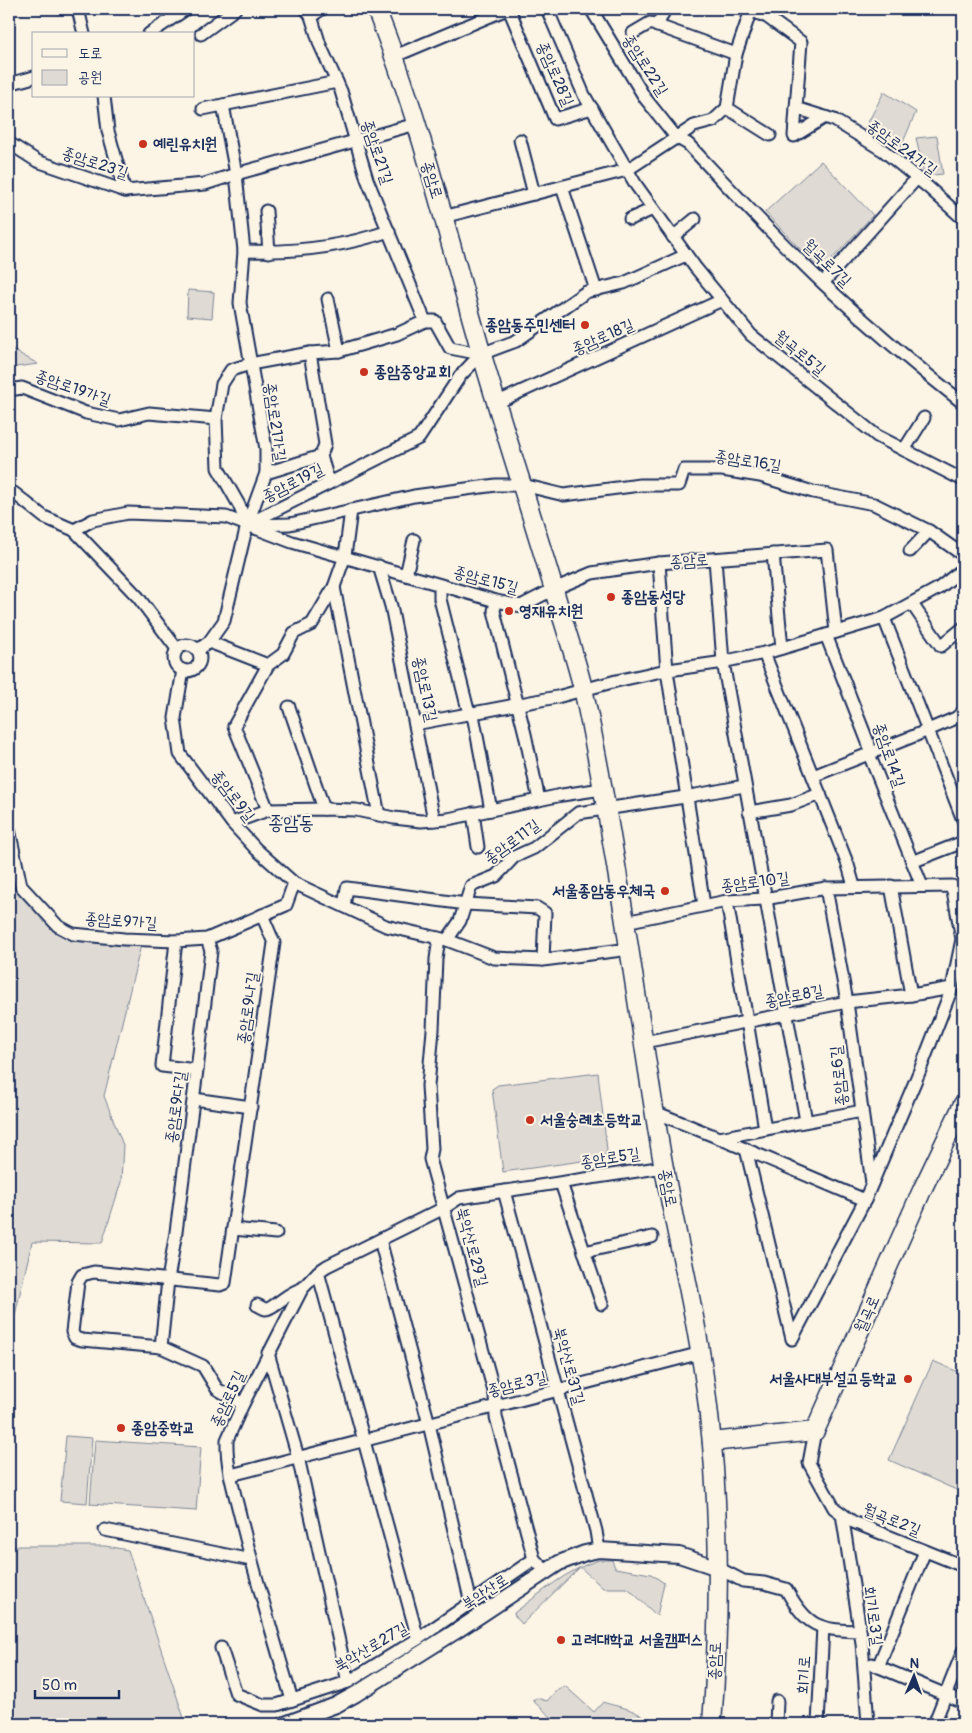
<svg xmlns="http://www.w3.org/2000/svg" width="972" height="1733" viewBox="0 0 972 1733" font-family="Pangolin,'Poor Story',sans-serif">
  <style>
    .green { fill: #dfdbd4; stroke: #7d8599 }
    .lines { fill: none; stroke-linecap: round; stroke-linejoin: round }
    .minor-casing { stroke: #1b2f5e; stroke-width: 15 }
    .tertiary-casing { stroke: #1b2f5e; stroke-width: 18 }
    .primary-casing { stroke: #1b2f5e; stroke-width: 21 }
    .minor { stroke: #fcf5e5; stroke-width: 11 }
    .tertiary { stroke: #fcf5e5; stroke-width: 14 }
    .primary { stroke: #fcf5e5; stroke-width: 18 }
    .poi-dot { fill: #c8321e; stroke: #fcf5e5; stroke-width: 2 }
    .labels { text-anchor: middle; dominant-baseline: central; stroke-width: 4; stroke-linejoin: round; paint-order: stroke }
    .street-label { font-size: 16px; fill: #1b2f5e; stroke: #fcf5e5 }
    .poi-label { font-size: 16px; font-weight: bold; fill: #1b2f5e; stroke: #fcf5e5; text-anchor: start }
    .quarter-label { font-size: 19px; fill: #1b2f5e; stroke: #fcf5e5 }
  </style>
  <rect width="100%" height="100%" fill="#fcf5e5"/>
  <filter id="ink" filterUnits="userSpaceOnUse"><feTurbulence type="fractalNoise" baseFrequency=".02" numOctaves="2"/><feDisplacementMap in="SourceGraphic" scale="10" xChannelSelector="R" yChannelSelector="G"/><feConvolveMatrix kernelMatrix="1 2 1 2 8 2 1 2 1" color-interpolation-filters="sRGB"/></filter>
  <g filter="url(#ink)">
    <g class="green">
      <polygon points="884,92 916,112 900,149 865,128"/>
      <polygon points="937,136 943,174 924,176 916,138"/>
      <polygon points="821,161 873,215 821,271 765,212"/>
      <polygon points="188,290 214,292 212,318 187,316"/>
      <polygon points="9,351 15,351 38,364 9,368"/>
      <polygon points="9,882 59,934 141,945 104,1096 123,1145 121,1182 102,1243 32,1242 9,1341"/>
      <polygon points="598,1073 607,1150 604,1158 503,1172 492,1089 498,1085"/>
      <polygon points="933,1361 963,1374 963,1493 889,1460"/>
      <polygon points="66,1436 92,1438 87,1503 60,1501"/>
      <polygon points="95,1440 201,1447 196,1511 90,1504"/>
      <polygon points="9,1546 105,1546 128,1550 186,1724 9,1724"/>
      <path d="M599 1560H612L615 1568 651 1574 664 1583 657 1616 630 1590 627 1588H603L580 1567 522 1624 515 1616 514 1613C541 1593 566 1570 599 1560Z"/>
      <path d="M565 1686 594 1712 603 1702C616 1707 643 1709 647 1724H559L532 1700 537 1698 547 1701 556 1691Z"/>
    </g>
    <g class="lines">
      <defs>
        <g id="minor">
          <polyline points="78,9 84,34"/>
          <polyline points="306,9 311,16 320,45 341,91 367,179 425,321"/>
          <polyline points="509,9 555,119 592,108"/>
          <polyline points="547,9 584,95 636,185 695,267 751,335 877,436 963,480"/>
          <path d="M591 9 645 98 676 137 688 144C733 192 778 241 826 286 870 327 916 366 963 403"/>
          <polyline points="747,9 767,17 801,42 796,108 834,120 884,151 929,188 960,216 963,213"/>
          <polyline points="311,16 322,9"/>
          <polyline points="657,26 665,9"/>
          <polyline points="633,33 650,23 736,54"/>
          <polyline points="149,34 186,9"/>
          <polyline points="201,34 235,9"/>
          <polyline points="395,56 507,9"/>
          <polyline points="9,84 34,77"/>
          <polyline points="104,96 108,131 125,191"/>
          <polyline points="727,108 770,135"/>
          <polyline points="796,108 794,136 825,117"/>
          <polyline points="203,109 337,82"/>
          <polyline points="520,140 534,194"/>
          <polyline points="9,143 37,161 125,191 205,184 236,174 416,124"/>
          <polyline points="562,187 596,290"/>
          <polyline points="266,211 269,252"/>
          <polyline points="443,217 627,170 694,126 713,121 727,108 736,54 751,10"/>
          <polyline points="630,219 653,209"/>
          <polyline points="673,237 695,219"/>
          <path d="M244 251C294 253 342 247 389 231"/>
          <polyline points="823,283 917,178"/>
          <polyline points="328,299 339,351"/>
          <polyline points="9,390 22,388 86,413 119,420 149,413 216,419"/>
          <polyline points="496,403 722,300"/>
          <polyline points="904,450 924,418"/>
          <polyline points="321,456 329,483"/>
          <polyline points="266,473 321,456 325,444 310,353"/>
          <polyline points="9,492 14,493 44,517 74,530 138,597 177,649"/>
          <polyline points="250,523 419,438 460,376 481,354 516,341 586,292 624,283 686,255"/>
          <polyline points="247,525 239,505 218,468 216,419 222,384 231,370 250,364 310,353 339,351 397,334 425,321 435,321 450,348 481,354"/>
          <polyline points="253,525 290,524 414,496 496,485 523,485 564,495 640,485 679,485 684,470 722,470 760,476 813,492 874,504 929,531 963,555"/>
          <polyline points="74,530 93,520 128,513 226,517 292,542 496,601 521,606 554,589 592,573 659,563 827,550 836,632"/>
          <polyline points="910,551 929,531"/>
          <polyline points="773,554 782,648"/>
          <polyline points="715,559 723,662 806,1121"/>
          <polyline points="659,563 667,671 704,905"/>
          <polyline points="379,566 391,606 434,820"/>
          <polyline points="406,575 414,540"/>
          <polyline points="440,585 440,599 467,706 474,720 491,810"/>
          <polyline points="334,587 379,815"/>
          <polyline points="496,601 494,611 525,734 539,800"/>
          <polyline points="912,604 941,646 963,628"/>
          <polyline points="884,618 963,820"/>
          <polyline points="826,635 869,745 869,754 922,886"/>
          <polyline points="209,642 268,665"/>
          <circle cx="187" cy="658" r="13"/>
          <polyline points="198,650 209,642 224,621 247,525 266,473 266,449 240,303 244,251 236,174 223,105"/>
          <polyline points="764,653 848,865 854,886"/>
          <polyline points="183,670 175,718 180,754 232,823 256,849 294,883 386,926 447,940 494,958 543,960 630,949"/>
          <polyline points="289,707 324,809"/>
          <polyline points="415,724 557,697 616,681 662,671 717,663 769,652 884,618 939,588 963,569"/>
          <polyline points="813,776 914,736 956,718 963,712"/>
          <polyline points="268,810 234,726 268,665 283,654 294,633 312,624 334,587 345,556 351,510"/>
          <polyline points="749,812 791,805 820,794"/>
          <polyline points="473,813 478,847"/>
          <polyline points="232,823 268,810 324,809 356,810 394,818 421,821 448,819 562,795 602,789"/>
          <polyline points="9,829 21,886 58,926 73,934 124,939 176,941 207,939 286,905 294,883"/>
          <polyline points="912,862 963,842"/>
          <polyline points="891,886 911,995"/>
          <polyline points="826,888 847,1002 872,1183"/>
          <polyline points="727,901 765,1129"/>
          <polyline points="344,906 347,888 466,904 537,908 545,913 543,960"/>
          <polyline points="625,922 727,901 764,899 826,888 952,886 962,939 952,988 920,1070 865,1200 792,1339 746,1149"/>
          <polyline points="439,938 436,959 433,1030 428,1086 432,1149 430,1159 495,1395 496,1417 534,1559"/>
          <polyline points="207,939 211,951 197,1070 176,1232 168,1280 161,1347 203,1366 217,1389 243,1404"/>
          <polyline points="447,940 460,921 471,886 496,876 514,857 534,848 578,813 685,797 744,786"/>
          <polyline points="176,941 162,1066 197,1070"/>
          <polyline points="644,1042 847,1002 911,995 952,988"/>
          <polyline points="194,1099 251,1107"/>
          <polyline points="655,1112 719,1138 862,1111"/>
          <polyline points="719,1138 865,1200"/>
          <polyline points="561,1183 602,1304"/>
          <polyline points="504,1191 596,1531 599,1550"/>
          <polyline points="233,1229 276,1233"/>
          <polyline points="380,1240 429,1424 471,1603"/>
          <polyline points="584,1252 652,1237"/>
          <polyline points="318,1272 418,1639"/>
          <path d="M257 1305C258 1305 264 1309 265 1309 272 1310 289 1291 302 1289"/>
          <polyline points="161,1347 82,1340 75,1338 72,1332 78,1282 82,1275 94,1272 220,1285 225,1283 274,943 262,915"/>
          <polyline points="268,1353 298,1457 348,1682"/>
          <polyline points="815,1431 809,1463 834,1508 853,1522 963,1566"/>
          <polyline points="231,1475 701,1353"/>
          <polyline points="842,1514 862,1643 868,1724"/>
          <polyline points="105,1530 251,1560"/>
          <path d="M718 1568 743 1581 764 1583 786 1589C807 1627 818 1630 860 1631"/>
          <polyline points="221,1648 236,1694 263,1705 277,1705 348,1682 418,1639 534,1559 547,1572"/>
          <polyline points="872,1664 963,1702"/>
          <polyline points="878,1667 925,1551"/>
          <path d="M292 1700C274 1640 256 1580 241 1519 235 1494 226 1467 227 1440L243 1404 302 1289 318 1272 327 1266 444 1208 459 1198 664 1167"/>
          <polyline points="776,1724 777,1701"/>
          <polyline points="818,1724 823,1627"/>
          <polyline points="934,1724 963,1651"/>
        </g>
        <polyline id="tertiary" points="285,1724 336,1705 356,1694 458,1630 559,1563 585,1553 599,1550 679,1555 718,1568"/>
        <g id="primary">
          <path d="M376 9C421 120 448 239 482 355 506 437 533 518 557 600 566 631 577 662 584 693 616 843 635 995 660 1146 675 1233 698 1319 708 1407 721 1512 720 1619 712 1724"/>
          <polyline points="712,1442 815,1431 923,1188 963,1104"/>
        </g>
      </defs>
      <use href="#minor" class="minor-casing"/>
      <use href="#tertiary" class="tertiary-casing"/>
      <use href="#primary" class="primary-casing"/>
      <use href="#minor" class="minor"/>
      <use href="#tertiary" class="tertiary"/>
      <use href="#primary" class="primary"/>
    </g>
  </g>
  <g class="poi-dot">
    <circle cx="143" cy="144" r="5"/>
    <circle cx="585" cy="325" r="5"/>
    <circle cx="364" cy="372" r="5"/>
    <circle cx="611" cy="597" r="5"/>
    <circle cx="509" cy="611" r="5"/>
    <circle cx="665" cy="891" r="5"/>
    <circle cx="530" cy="1120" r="5"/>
    <circle cx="908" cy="1379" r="5"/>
    <circle cx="121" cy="1428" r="5"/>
    <circle cx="561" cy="1640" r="5"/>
  </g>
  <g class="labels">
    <g class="street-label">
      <text transform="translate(645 65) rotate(57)">종암로22길</text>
      <text transform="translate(555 74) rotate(66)">종암로28길</text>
      <text transform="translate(902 148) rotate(36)">종암로24가길</text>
      <text transform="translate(377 152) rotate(71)">종암로21길</text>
      <text transform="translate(95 163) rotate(18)">종암로23길</text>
      <text transform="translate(432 180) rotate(73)">종암로</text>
      <text transform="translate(827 263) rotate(44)">월곡로7길</text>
      <text transform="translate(603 337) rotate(-24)">종암로18길</text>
      <text transform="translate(800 353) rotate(39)">월곡로5길</text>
      <text transform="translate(73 388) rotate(19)">종암로19가길</text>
      <text transform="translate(275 422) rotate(82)">종암로21가길</text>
      <text transform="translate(748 461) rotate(9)">종암로16길</text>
      <text transform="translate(293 483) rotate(-27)">종암로19길</text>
      <text transform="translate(689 561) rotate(-4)">종암로</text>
      <text transform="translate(486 580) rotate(15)">종암로15길</text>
      <text transform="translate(425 689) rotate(78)">종암로13길</text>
      <text transform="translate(889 755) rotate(71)">종암로14길</text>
      <text transform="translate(233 796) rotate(52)">종암로9길</text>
      <text transform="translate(512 842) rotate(-36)">종암로11길</text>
      <text transform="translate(755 882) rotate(-7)">종암로10길</text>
      <text transform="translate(121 921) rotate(4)">종암로9가길</text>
      <text transform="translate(794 996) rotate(-11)">종암로8길</text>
      <text transform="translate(248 1008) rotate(-82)">종암로9나길</text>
      <text transform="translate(839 1076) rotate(-96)">종암로6길</text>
      <text transform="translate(176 1107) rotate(-82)">종암로9다길</text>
      <text transform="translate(610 1158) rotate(-9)">종암로5길</text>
      <text transform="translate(668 1188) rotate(79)">종암로</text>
      <text transform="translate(472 1247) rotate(75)">북악산로29길</text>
      <text transform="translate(867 1314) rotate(-66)">월곡로</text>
      <text transform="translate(569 1366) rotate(75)">북악산로31길</text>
      <text transform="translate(517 1384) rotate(-14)">종암로3길</text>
      <text transform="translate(228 1399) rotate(-65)">종암로5길</text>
      <text transform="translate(892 1520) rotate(22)">월곡로2길</text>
      <text transform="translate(485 1592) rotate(-33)">북악산로</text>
      <text transform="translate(873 1616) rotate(82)">회기로3길</text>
      <text transform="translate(371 1647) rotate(-30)">북악산로27길</text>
      <text transform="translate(715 1661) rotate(-88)">종암로</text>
      <text transform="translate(804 1675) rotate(-87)">회기로</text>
    </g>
    <g class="poi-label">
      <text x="153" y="144">예린유치원</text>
      <text x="575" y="325" text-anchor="end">종암동주민센터</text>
      <text x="374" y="372">종암중앙교회</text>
      <text x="621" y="597">종암동성당</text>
      <text x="519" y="611">영재유치원</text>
      <text x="655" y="891" text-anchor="end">서울종암동우체국</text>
      <text x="540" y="1120">서울숭례초등학교</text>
      <text x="898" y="1379" text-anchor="end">서울사대부설고등학교</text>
      <text x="131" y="1428">종암중학교</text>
      <text x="571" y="1640">고려대학교 서울캠퍼스</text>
    </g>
    <g class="quarter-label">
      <text x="291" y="823">종암동</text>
    </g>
  </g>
  <rect width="972" height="1733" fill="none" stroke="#fcf5e5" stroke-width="30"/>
  <rect x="15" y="15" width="942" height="1703" fill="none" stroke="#1b2f5e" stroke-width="2" filter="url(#ink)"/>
  <rect x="32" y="32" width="162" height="65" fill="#fcf5e5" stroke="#a2a6af"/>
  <rect x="42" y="49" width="25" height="8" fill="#fcf5e5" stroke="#a2a6af"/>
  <text x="78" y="58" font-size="15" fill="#1b2f5e">도로</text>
  <rect x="42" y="70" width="25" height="15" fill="#dfdbd4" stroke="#a2a6af"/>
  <text x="78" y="82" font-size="15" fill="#1b2f5e">공원</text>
  <g transform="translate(914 1676) rotate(2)" stroke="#fcf5e5" stroke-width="4" paint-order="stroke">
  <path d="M0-4L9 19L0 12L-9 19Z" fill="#1b2f5e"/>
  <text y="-8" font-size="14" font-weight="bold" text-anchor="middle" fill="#1b2f5e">N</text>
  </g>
  <path d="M35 1690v8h84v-8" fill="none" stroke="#1b2f5e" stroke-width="2.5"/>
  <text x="42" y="1690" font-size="15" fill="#1b2f5e" stroke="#fcf5e5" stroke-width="4" paint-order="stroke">50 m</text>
</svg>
